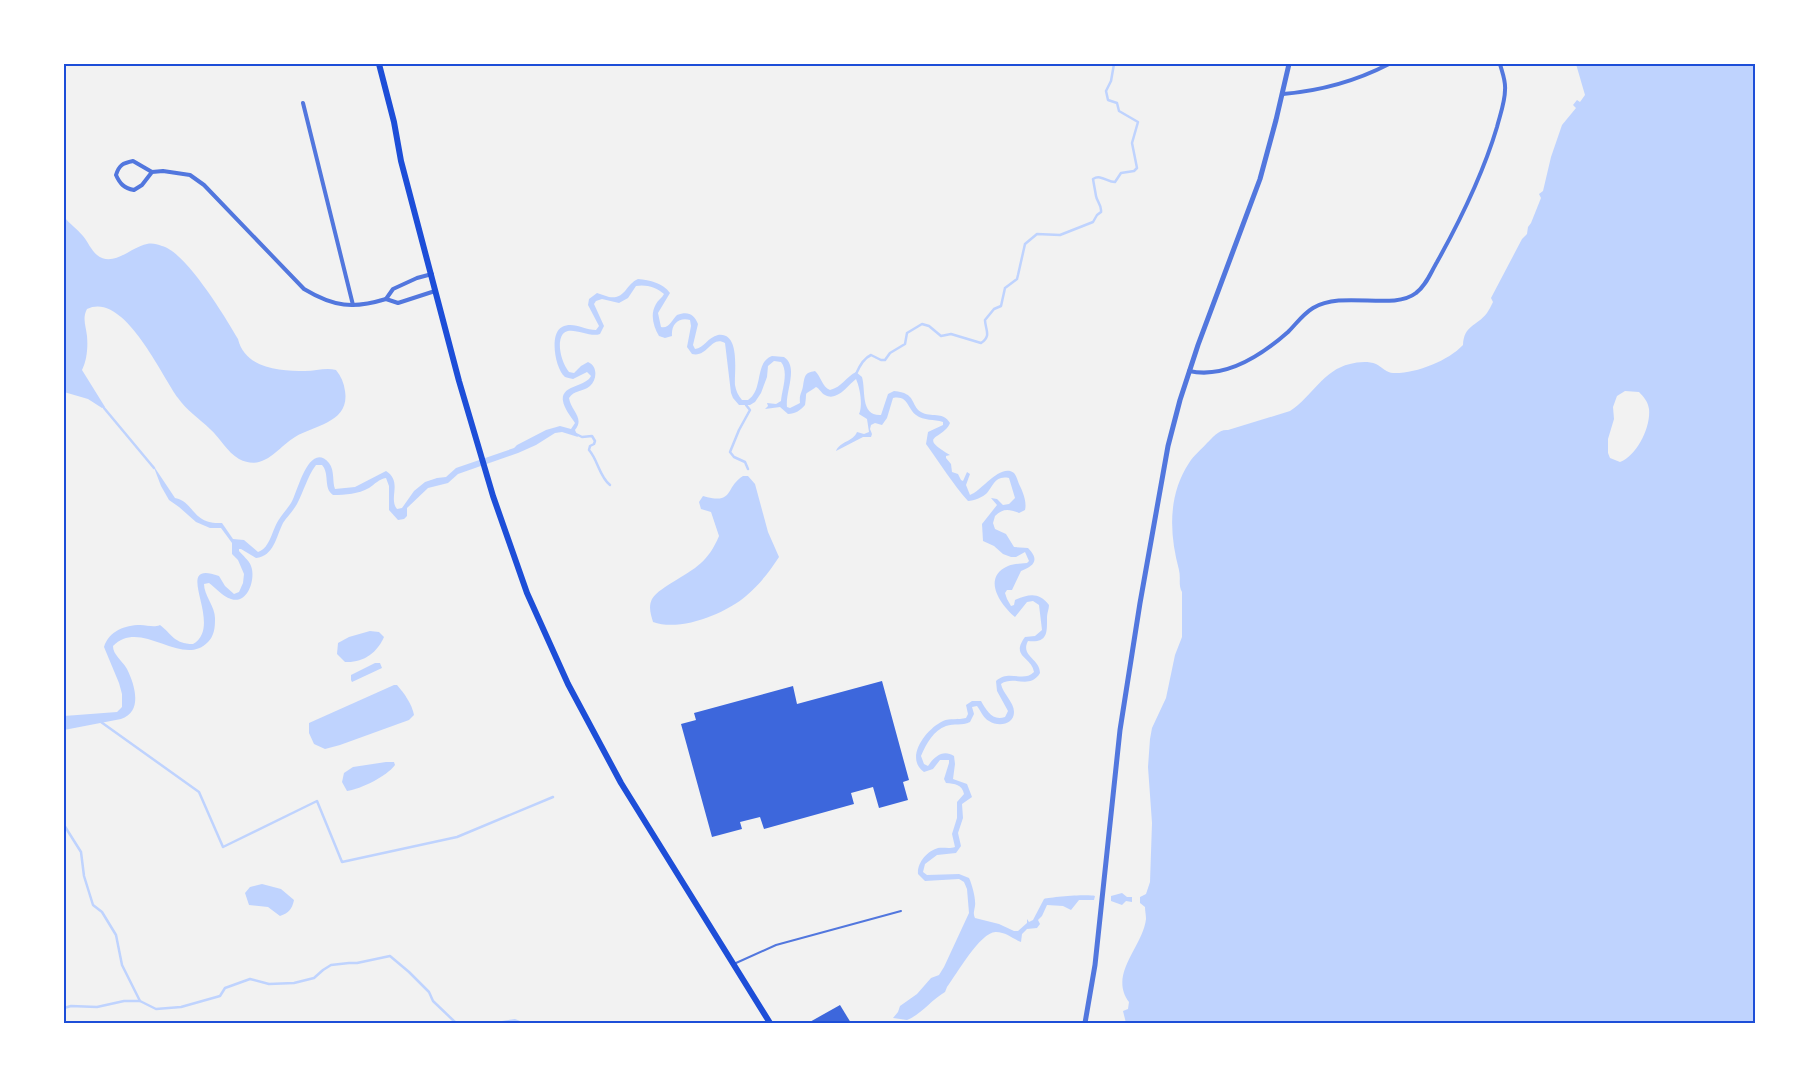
<svg xmlns="http://www.w3.org/2000/svg" width="1819" height="1087" viewBox="0 0 1819 1087" font-family="Montserrat,sans-serif">
  <style>
    .water { fill: #bfd3fe; fill-rule: evenodd }
    .lines { fill: none; stroke-linecap: round; stroke-linejoin: round }
    .stream { stroke: #bfd3fe; stroke-width: 2.5 }
    .building { fill: #3d67dc }
    .service { stroke: #5277de; stroke-width: 2 }
    .minor { stroke: #5277de; stroke-width: 4 }
    .tertiary { stroke: #5277de; stroke-width: 5 }
    .trunk { stroke: #1d4ed8; stroke-width: 6 }
    .neatline { fill: none; stroke: #1d4ed8; stroke-width: 2 }
  </style>
  <rect width="100%" height="100%" fill="#f2f2f2"/>
  <g class="water">
    <path d="M1576 64H1755V1023H1126L1123 1011 1128 1009 1129 1002C1108 974 1143 947 1146 919 1146 915 1145 911 1145 907L1140 903V897L1146 894 1150 882 1152 823 1148 767 1150 739 1152 728 1166 698 1175 655 1182 637V592C1178 585 1181 578 1179 570 1169 533 1168 495 1189 463 1194 455 1202 449 1207 443 1213 437 1219 429 1228 430L1290 411C1312 397 1323 370 1350 364 1358 362 1368 361 1376 364 1382 367 1387 373 1393 373 1415 374 1448 361 1463 345 1464 325 1476 327 1487 313 1489 310 1491 306 1493 302L1491 298 1522 239 1527 234 1528 227 1531 223 1541 198 1539 194 1543 191 1551 157 1562 125 1576 108 1573 105 1577 100 1580 102 1585 95ZM1625 391 1639 392C1644 397 1648 402 1649 409 1651 427 1637 456 1620 462L1610 458 1608 453V439L1614 419 1613 407 1617 396Z"/>
    <path d="M64 217C70 224 77 229 83 236 88 242 91 250 97 255 113 268 131 247 147 244 152 243 157 244 162 246 185 251 226 318 238 339 245 369 281 371 305 371 316 371 326 367 336 370 341 376 344 383 345 391 350 422 316 425 295 437 277 448 264 472 239 459 227 452 220 438 210 429 200 419 186 410 178 398 161 375 124 291 87 309 82 318 86 326 87 336 88 347 87 360 82 370L105 407 102 408 88 399 64 392Z"/>
    <path d="M638 279C650 280 663 283 670 293L658 313 661 327C669 329 672 320 677 315 688 311 694 314 698 324L693 345 695 349C704 348 708 337 718 335 741 332 734 373 735 385 736 391 738 395 742 400H748C764 389 754 363 772 356L784 357C799 367 785 392 787 407L790 408 800 403C799 394 802 393 803 386 805 376 804 373 815 371 821 376 822 387 830 390 842 387 846 377 856 372L862 377C866 391 860 416 881 415L888 394 894 391C917 393 910 405 921 412 931 418 943 411 950 423 943 440 916 435 950 455L946 456V458L951 464 952 472 958 474 961 480 963 481 967 472 970 474 966 485 970 495C982 491 1000 463 1014 473 1016 475 1018 481 1019 484 1023 492 1027 502 1025 510L1019 513C1009 509 1003 508 995 516L993 523 995 529 1006 534 1014 547 1028 548C1040 560 1034 566 1021 571L1012 590H1007L1005 593 1007 599 1011 606 1014 605 1015 600C1029 594 1039 592 1049 605 1049 609 1047 613 1047 617 1047 633 1048 643 1028 641 1020 656 1040 659 1040 673 1030 690 1014 675 1001 684 1003 694 1014 702 1014 712 1014 725 998 727 989 721 983 718 981 711 977 706L972 707 974 714 970 722C962 726 954 723 946 726 934 730 926 744 921 756L924 764 928 766C934 757 943 749 954 756L955 764 953 779 967 784 972 797 962 804 963 818 958 833 961 846 956 853 937 855 925 864 923 872 927 875 959 874 969 878C972 884 976 899 975 906 974 912 973 913 975 918L999 924 1014 931H1018L1027 923V919L1029 922 1033 920 1044 899C1051 897 1087 894 1095 896L1094 900H1079L1071 910 1063 906 1047 905 1042 916 1038 920 1040 924 1037 928 1027 929 1022 934 1021 942C1013 939 1006 932 996 932 981 931 956 975 947 987L945 992C931 1000 922 1014 907 1020L893 1018 898 1012 900 1006 917 994 931 978 939 975 944 967 969 913 967 889 964 882 959 879 925 881 918 874C917 863 927 851 938 848 944 847 949 849 955 847L952 834 957 818V802L964 794C962 784 955 784 946 783L944 779 949 763V760H940L933 769 924 772C904 758 926 729 943 721 950 718 958 720 966 718L968 714 966 705 972 701H981C987 711 992 721 1005 717L1008 711 997 691 996 681C1009 669 1023 683 1034 672 1032 657 1010 657 1025 637L1035 636 1042 630 1039 605 1033 601 1027 602 1015 617C1001 605 981 578 1008 566 1015 563 1020 564 1027 563L1029 561 1025 552 1016 557H1011L1003 554 994 546 983 541 982 524 997 505 991 498 997 499 1003 505 1009 504 1015 498 1009 478C995 475 993 486 987 493 983 497 974 501 968 501 952 483 940 463 926 444L928 432 943 425V422C934 419 924 421 916 415 907 408 908 395 893 398L887 418 882 425 875 423 871 425 870 429 872 434 871 437H863L836 451C840 441 853 442 857 432L864 434 869 432 867 419 859 414C863 405 860 388 856 379 848 385 837 402 825 395 821 393 820 389 816 387 802 397 808 389 805 405 801 410 795 414 788 414L780 407 765 409 768 406 767 403 776 404 781 401C782 389 789 372 781 362L774 361 768 366 767 377 761 393 755 402 750 405H739L733 398 731 393 725 343C711 335 708 358 692 354L687 347 691 326 690 320C679 317 671 324 672 336L665 338 659 336C653 326 650 314 656 304 658 300 662 298 664 294 657 287 645 284 636 286L628 298 619 303 602 299 596 301 594 304 604 326 600 334C587 339 563 319 560 342 559 352 563 364 569 372L574 373 581 366 588 362C598 366 597 380 590 386 583 392 574 390 569 398 571 411 585 418 575 430L578 437 562 432 555 433 536 445 518 453 458 474 448 483 428 488 407 508V516L404 519 398 520 389 510V486L386 478C379 479 375 484 369 488 358 494 346 495 333 495 323 488 330 474 322 465H316C307 477 304 491 297 504 293 511 287 517 283 523 276 537 274 556 256 558L241 549H239V551C243 556 249 560 251 566 256 578 248 605 231 599 222 596 216 588 209 583L204 584C204 596 216 607 215 620 215 628 214 636 208 642 182 669 141 617 113 646 113 655 122 660 127 669 135 685 143 712 121 719L64 730V716L117 712 122 707V694L119 683 104 647C109 631 125 625 140 625 148 625 153 628 160 625 172 634 174 644 193 644 226 625 169 558 219 576L225 586 234 594 239 592 243 583 244 574 238 560 232 554V543L221 528H210L196 522 179 507 169 500 161 486 153 465 175 498C194 501 192 525 222 523L233 539 244 540 258 552C271 548 272 528 280 518 284 512 290 506 293 499 298 489 310 441 329 463 335 471 332 481 335 489L355 487 386 471C403 482 388 498 397 509L402 508 414 491 425 482 437 478 446 477 456 468 514 448 517 445 546 430 560 426 571 429 575 423C571 417 564 408 563 401 560 385 586 387 591 376L587 372 573 379C570 378 567 378 565 377 555 369 549 333 562 327 573 321 584 330 596 330L599 326 588 305 589 299 597 293C601 294 605 296 609 297 625 300 626 284 638 279Z"/>
    <path d="M743 476H748L755 484 768 532 779 557C770 571 759 585 746 596 725 614 680 632 653 622 651 615 648 607 652 599 656 592 667 586 673 582 696 568 708 562 719 536L711 512 701 509 699 502 703 496C735 505 724 488 743 476Z"/>
    <path d="M370 631 379 632 384 637C377 653 363 663 345 662L337 654 338 643 349 637Z"/>
    <polygon points="375,663 380,663 382,668 352,682 351,680 351,675"/>
    <path d="M394 685H397C404 693 412 704 414 715L409 720 340 745 325 749 314 744 309 733V723Z"/>
    <path d="M386 762H394L395 765C387 776 361 789 347 791L342 782 344 773 353 767Z"/>
    <path d="M262 884 281 889 294 900C292 909 289 913 280 916L268 907 249 905 245 893 250 887Z"/>
    <polygon points="1122,893 1127,897 1132,897 1132,902 1126,901 1122,905 1111,901 1111,896"/>
    <polygon points="515,1019 525,1023 489,1023"/>
  </g>
  <g class="lines">
    <g class="stream">
      <path d="M856 374C859 367 864 358 871 355L881 360H885L890 353 905 344 907 333 922 324 929 326 941 336 951 334 981 343C992 336 985 329 985 320L994 309 1001 306 1005 288 1017 279 1018 275 1025 244 1037 234 1060 235 1093 222 1097 215 1101 212C1102 205 1097 202 1096 196 1095 190 1094 185 1093 179 1101 174 1107 182 1115 182L1121 173 1134 171 1137 168 1132 143 1138 122 1119 111 1117 103 1108 100 1106 91 1111 81 1114 64"/>
      <polyline points="746,405 750,410 739,430 730,452 734,457 745,462 748,469"/>
      <polyline points="104,408 154,468"/>
      <path d="M576 434 582 437 592 436 595 441 594 444 590 446 589 450C598 460 599 476 610 485"/>
      <polyline points="101,722 199,792 223,847 317,801 342,862 457,837 553,797"/>
      <polyline points="64,825 81,852 84,876 93,905 102,912 116,935 122,965 140,1001"/>
      <polyline points="64,1008 71,1006 97,1007 124,1001 140,1001 156,1009 181,1007 220,996 225,988 250,979 269,984 294,983 314,978 323,970 331,965 349,963 357,963 390,956 409,972 429,992 433,1001 456,1023"/>
    </g>
  </g>
  <g class="building">
    <polygon points="882,681 909,780 903,782 908,800 879,808 873,787 851,793 854,804 764,829 760,817 740,822 742,829 712,837 681,724 696,720 694,713 793,686 797,704"/>
    <polygon points="840,1005 851,1023 808,1023"/>
  </g>
  <g class="lines">
    <polyline class="service" points="736,963 776,945 901,911"/>
    <g class="minor">
      <path d="M1283 94C1319 91 1356 81 1389 64"/>
      <polyline points="303,103 353,305"/>
      <path d="M152 172 142 185 134 190C124 188 120 184 116 175 119 165 123 163 133 161L152 172 163 171 190 175 204 185 304 289C334 307 353 309 386 299"/>
      <polyline points="432,274 417,278 393,289 386,299 398,303 435,291"/>
      <path d="M1189 371C1225 379 1262 355 1288 332 1296 324 1303 314 1313 308 1343 290 1393 311 1416 293 1426 286 1431 272 1437 262 1461 219 1483 174 1497 127 1500 115 1505 102 1505 90 1506 81 1502 72 1500 64"/>
    </g>
    <polyline class="tertiary" points="1085,1023 1095,965 1120,730 1140,603 1168,446 1180,400 1198,345 1260,179 1276,120 1289,64"/>
    <polyline class="trunk" points="379,64 394,122 401,161 459,381 493,496 527,593 568,684 621,783 770,1023"/>
  </g>
  <rect width="1819" height="1087" fill="none" stroke="#ffffff" stroke-width="130"/>
  <rect x="65" y="65" width="1689" height="957" class="neatline"/>
</svg>
